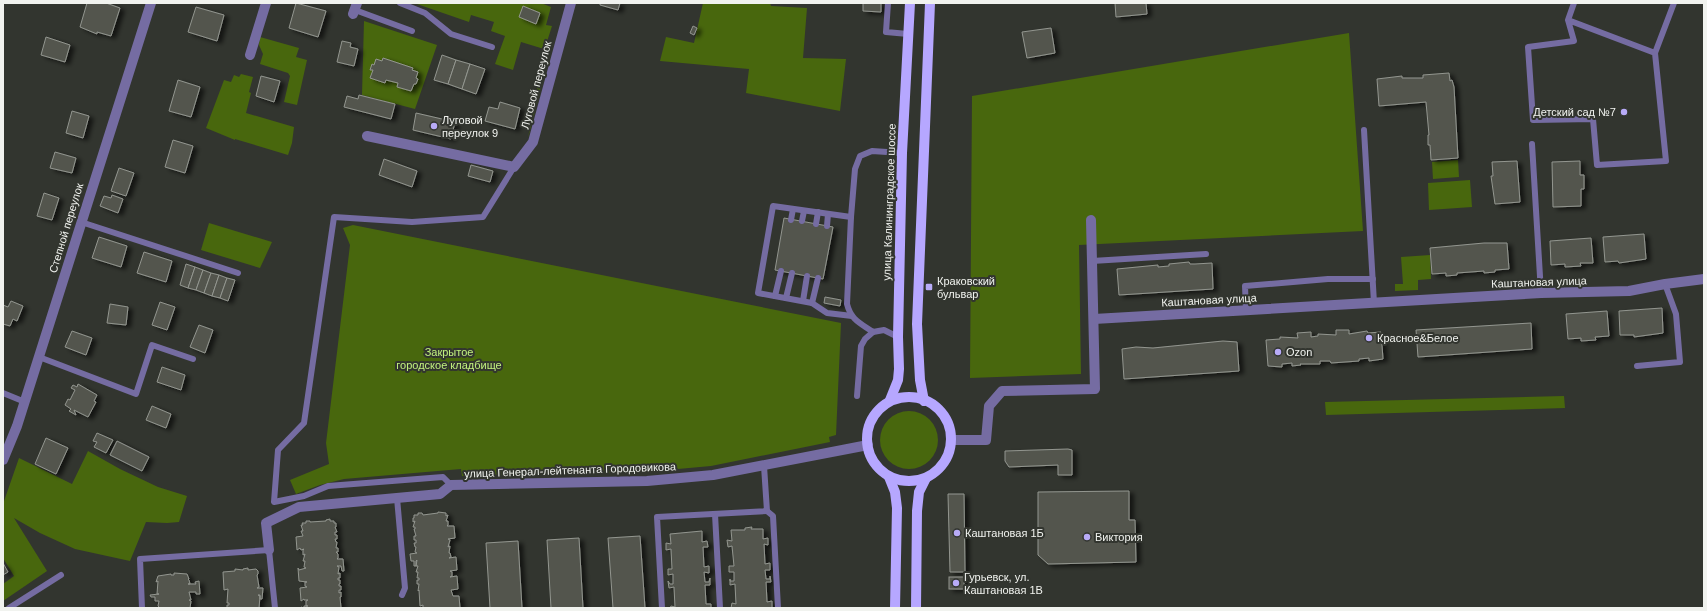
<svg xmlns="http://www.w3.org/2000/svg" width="1707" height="611" viewBox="0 0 1707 611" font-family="Arial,sans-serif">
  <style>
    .green { fill: #48670d }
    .building { fill: #52554e; stroke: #93968f; filter: url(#shadow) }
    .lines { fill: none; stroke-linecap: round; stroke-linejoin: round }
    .service { stroke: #756ca2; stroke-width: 6 }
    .minor { stroke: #756ca2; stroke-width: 10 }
    .primary { stroke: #b6a7ff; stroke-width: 10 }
    .poi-dot { fill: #b8abf7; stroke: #32352f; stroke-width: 1.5 }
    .labels { text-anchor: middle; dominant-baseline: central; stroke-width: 4; stroke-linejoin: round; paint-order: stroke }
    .street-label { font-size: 11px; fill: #f1f3ef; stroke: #32352f }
    .poi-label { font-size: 11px; fill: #f1f3ef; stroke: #32352f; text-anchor: start }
    .park-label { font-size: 11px; fill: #c1f17e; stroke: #32352f }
  </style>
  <defs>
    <filter id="shadow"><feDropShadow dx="4.5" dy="2.5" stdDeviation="2" flood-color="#0009"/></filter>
  </defs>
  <rect width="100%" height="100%" fill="#32352f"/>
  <g class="green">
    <polygon points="414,3 541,3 551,7 546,25 552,26 545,48 550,50 528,138 544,49 521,42 513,70 495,64 505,36 491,31 494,22 471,15 469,22"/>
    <polygon points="703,3 770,3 771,6 807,8 803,58 846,59 840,111 746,93 749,69 660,61 666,37 694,43"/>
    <polygon points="364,21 437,45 415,109 362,95"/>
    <polygon points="1349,33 1363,231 1079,245 1081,374 970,378 972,96"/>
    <polygon points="260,37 299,48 296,57 307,60 297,105 284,102 290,76 288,73 260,64 263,54 259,45"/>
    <polygon points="241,74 253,77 249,92 251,93 246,113 294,127 292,143 288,155 235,139 235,140 206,128 224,80 231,82 234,75 239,77"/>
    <polygon points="1458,160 1459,177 1433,179 1432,162"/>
    <polygon points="1470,180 1472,207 1429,210 1428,183"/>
    <polygon points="209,223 272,242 260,268 201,250"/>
    <polygon points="353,225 841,323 836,435 829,437 830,442 711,466 645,472 462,476 461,469 344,479 320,485 296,494 290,480 329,464 326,443 350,245 343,228"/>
    <polygon points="1430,255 1431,279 1418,280 1418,290 1395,291 1395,284 1403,284 1401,257"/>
    <polygon points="1564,396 1565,408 1326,415 1325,402"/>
    <circle cx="909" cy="440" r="29"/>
    <polygon points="88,451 120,469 158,487 187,496 179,522 167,523 146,522 130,561 75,549 40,533 14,518 47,571 3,601 3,584 14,576 3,558 3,504 19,458 72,484"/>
  </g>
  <g class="building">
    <polygon points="87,3 106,3 120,8 111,36 97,32 97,34 80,27"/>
    <polygon points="296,3 326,11 318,37 289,28"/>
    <polygon points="600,3 620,3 618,10 600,5"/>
    <polygon points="863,3 881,3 881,12 863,11"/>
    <polygon points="1115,3 1146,3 1147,14 1116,17"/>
    <polygon points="523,6 540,13 536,24 519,17"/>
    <polygon points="196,7 224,15 217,41 188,32"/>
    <polygon points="693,26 697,28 694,35 690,33"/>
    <polygon points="1051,28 1055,53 1027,58 1022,32"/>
    <polygon points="46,37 70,45 65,62 41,55"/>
    <polygon points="342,41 351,43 350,47 358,49 354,66 337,62"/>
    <polygon points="442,55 456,60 448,84 434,80"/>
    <polygon points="383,58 413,68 412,70 418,72 416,78 418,79 416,84 414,84 411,91 397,87 398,83 386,80 385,83 370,78 373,70 370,70 372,64 374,65 376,59 382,61"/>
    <polygon points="456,60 470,64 462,89 448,84"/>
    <polygon points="470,64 485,69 476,94 462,89"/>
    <polygon points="1449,73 1450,81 1452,80 1454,87 1458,158 1431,160 1430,145 1428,145 1428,135 1429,135 1426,102 1379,106 1377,79 1402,76 1402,78 1423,78 1423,75"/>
    <polygon points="261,76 280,81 274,102 256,96"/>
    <polygon points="178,80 200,87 191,117 169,111"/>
    <polygon points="359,95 395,104 391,119 344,107 347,96 358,99"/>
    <polygon points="500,102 520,108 515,129 485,121 489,107 498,109"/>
    <polygon points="72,111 89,116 83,138 66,133"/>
    <polygon points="416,113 455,122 451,139 413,130"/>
    <polygon points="173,140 193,146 185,173 165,167"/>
    <polygon points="55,152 76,158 72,173 50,168"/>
    <polygon points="384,159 417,171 412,187 379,175"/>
    <polygon points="1517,161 1520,202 1495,204 1491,176 1493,176 1492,162"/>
    <polygon points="1580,161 1580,175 1584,175 1584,189 1581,189 1581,206 1553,207 1552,162"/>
    <polygon points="471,165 493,171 490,182 468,176"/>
    <polygon points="119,168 134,173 126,196 111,191"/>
    <polygon points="44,193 59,198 52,220 37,216"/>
    <polygon points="112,195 123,199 118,213 100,206 104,196 111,198"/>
    <polygon points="784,218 833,227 823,279 775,270"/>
    <polygon points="1644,234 1646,259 1619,263 1618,261 1605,262 1603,237"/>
    <polygon points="99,237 127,246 121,267 92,258"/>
    <polygon points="1591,238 1593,263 1580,263 1581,266 1565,267 1565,264 1551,265 1550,241"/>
    <polygon points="1484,243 1507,243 1509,269 1495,270 1495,272 1484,273 1484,271 1457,273 1457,275 1446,276 1446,273 1432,274 1430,248"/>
    <polygon points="144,252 172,261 166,282 137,273"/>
    <polygon points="1189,262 1190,264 1195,264 1212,263 1213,289 1119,295 1117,269 1158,265 1158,267 1169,266 1169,264"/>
    <polygon points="186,264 195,267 188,288 180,285"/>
    <polygon points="195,267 203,270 196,290 188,288"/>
    <polygon points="203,270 211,273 204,293 196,290"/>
    <polygon points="211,273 219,275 212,296 204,293"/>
    <polygon points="219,275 227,278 220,298 212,296"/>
    <polygon points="227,278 235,280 228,301 220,298"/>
    <polygon points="825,297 841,300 840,306 824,303"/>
    <polygon points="11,301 23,306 17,321 13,319 10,326 3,324 3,305 8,307"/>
    <polygon points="160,302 175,307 167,330 152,325"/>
    <polygon points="110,304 128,307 126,325 107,323"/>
    <polygon points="1662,308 1663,333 1634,337 1634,335 1620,335 1619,311"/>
    <polygon points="1607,311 1609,336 1595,337 1596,340 1581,341 1581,338 1568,339 1566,314"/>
    <polygon points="1531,323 1532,349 1418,357 1416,330"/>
    <polygon points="199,325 213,330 205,353 190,347"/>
    <polygon points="1336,330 1349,330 1349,334 1367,331 1368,333 1381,332 1383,359 1369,361 1369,358 1359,359 1359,361 1331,363 1330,361 1320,361 1320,364 1300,364 1301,365 1292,366 1292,363 1282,364 1282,367 1268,366 1266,340 1280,339 1280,337 1298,338 1297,333 1311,332 1311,337 1318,336 1318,334 1336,335"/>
    <polygon points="72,331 92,338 86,355 65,347"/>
    <polygon points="1223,341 1237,342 1239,371 1124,379 1122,349 1136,347 1153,348"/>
    <polygon points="162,367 185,375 181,390 157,382"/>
    <polygon points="78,384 97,395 94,401 96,402 88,417 74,410 76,415 69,411 71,409 65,405 68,399 70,400 75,390 71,388 73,385 77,387"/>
    <polygon points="152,406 171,414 166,428 146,420"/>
    <polygon points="97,433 113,440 106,453 94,447 97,442 93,441"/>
    <polygon points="46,438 68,448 56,474 35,464"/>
    <polygon points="117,441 149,457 142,471 110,455"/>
    <polygon points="1068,449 1072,450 1072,475 1058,475 1058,465 1009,467 1005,461 1005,451"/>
    <polygon points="1129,491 1129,520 1135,520 1136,562 1048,564 1038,555 1038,492"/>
    <polygon points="948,494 964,494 965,572 950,572"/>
    <polygon points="438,512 446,513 446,516 448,515 446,521 448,521 448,525 447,526 454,526 455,538 448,539 450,540 448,547 450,546 449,553 450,553 451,557 449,558 456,557 457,570 450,571 452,572 452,576 450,577 457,576 458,589 451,590 453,596 459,596 460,608 423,608 423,605 420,606 419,590 418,591 419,584 417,584 417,580 419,580 419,578 417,578 418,572 416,572 418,566 416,566 417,560 416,561 416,566 414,566 414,561 411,561 410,554 417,553 415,552 416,547 415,547 414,543 416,543 416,540 414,540 414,536 416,536 414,529 415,529 415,527 413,527 415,521 413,522 413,518 414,518 414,515 418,515 418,513 422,513 423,515 438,513"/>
    <polygon points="330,519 330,521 334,521 334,523 336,523 336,527 335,527 337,532 335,532 335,535 337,535 337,539 335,539 336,542 337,542 336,548 338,548 338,552 336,552 338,554 338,558 337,559 343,559 344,571 342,571 341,566 337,566 339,567 338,574 340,573 340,578 338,578 338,580 340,580 340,584 339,584 339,586 341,586 341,590 339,590 339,593 341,592 341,597 340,597 341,608 301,608 301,607 304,608 304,606 308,606 306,606 306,601 308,600 304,600 304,599 301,601 300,588 307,587 305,586 305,582 307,582 299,581 298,568 299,570 306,568 304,567 305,561 303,561 305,554 303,555 303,550 304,549 301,550 300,548 297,550 296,537 303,536 301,531 303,531 301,525 303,525 302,523 306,523 306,521 310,521 310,522 326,521 326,520"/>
    <polygon points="752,527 751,529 763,529 763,539 768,538 768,545 764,544 765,564 770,563 770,570 765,570 766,579 770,579 770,576 771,582 766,582 767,602 772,601 772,608 731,608 732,603 736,604 735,584 730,585 730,579 730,581 734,581 734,572 729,572 729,566 734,566 732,546 728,547 727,540 732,541 731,530 745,530 745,528"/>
    <polygon points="702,531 702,542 707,541 708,547 703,547 704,567 709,566 709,573 704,572 705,582 709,582 710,578 710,585 705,585 706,604 711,604 711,608 670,608 671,606 675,607 674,587 669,588 668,581 670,584 673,584 673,574 668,575 668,569 672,569 671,549 666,550 666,543 671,544 670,534"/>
    <polygon points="640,536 645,608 613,608 608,538"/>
    <polygon points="579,538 583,608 551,608 547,540"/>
    <polygon points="518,541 522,608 490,608 486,543"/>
    <polygon points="3,563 8,572 3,575"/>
    <polygon points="248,568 248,570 256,569 258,571 258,574 257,575 259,587 257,588 263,588 262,599 260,599 260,595 258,595 260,596 259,608 227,608 227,605 229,605 229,603 227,603 228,589 224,590 223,572 235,571 235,569 243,570 243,569"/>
    <polygon points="174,573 187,574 189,579 188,579 189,580 190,584 188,584 196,584 195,582 199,581 200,594 196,594 196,592 189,592 191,600 189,600 191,601 190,608 192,608 160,608 158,606 159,601 155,601 155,597 151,597 150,595 159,594 157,594 158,581 156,582 158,576 171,574 171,575 174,575"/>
    <rect x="949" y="577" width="15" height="12"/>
  </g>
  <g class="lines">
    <g class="service">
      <polyline points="400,3 425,13 451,34 492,47"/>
      <polyline points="888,3 886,32 908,34"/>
      <polyline points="355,10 412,31"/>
      <polyline points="1568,20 1655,53 1666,161 1597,165 1593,119 1533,120 1528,47 1574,41 1568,20 1574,3"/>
      <polyline points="1655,53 1674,3"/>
      <polyline points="1364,130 1374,303"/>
      <polyline points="1532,144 1541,293"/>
      <polyline points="851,217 773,206 758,293 812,303 827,313 852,316"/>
      <polyline points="791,220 793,209"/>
      <polyline points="802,221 804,211"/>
      <polyline points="81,222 238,273"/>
      <polyline points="816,224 818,212"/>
      <polyline points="827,226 828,214"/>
      <polyline points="1092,261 1206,254"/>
      <polyline points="775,296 781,271"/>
      <polyline points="786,298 792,273"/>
      <polyline points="803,301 807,276"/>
      <polyline points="812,303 818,278"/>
      <polyline points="1246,310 1245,286 1328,279 1373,279"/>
      <path d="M898 337 884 330 873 332C860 323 851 320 847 304L851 217 855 169 860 156 872 151 902 153"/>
      <polyline points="39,357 136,394 152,345 193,359"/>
      <polyline points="1637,366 1680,362 1676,314 1665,284"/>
      <polyline points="3,393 25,402"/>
      <polyline points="857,396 861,346 865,339 873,332"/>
      <polyline points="451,485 443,477 328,486 304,496 274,502 278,450 304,423 334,217 412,222 483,217 514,167"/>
      <polyline points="397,498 405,588 402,595"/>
      <polyline points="767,511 773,516 778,608"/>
      <polyline points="715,514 720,608"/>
      <polyline points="9,608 61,575"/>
      <polyline points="142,608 140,559 269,550 275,608"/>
      <polyline points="662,608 657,517 767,511 764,466"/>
    </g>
    <g class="minor">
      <polyline points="353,14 357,3"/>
      <polyline points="250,55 266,3"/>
      <polyline points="367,136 514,167 533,142 571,3"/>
      <polyline points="1094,319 1541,293 1629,291 1665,284 1704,279"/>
      <polyline points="951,440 986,440 989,406 1002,391 1095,389 1091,220"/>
      <polyline points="3,460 17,426 151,3"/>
      <polyline points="269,550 266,523 299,507 440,494 451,485 647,481 713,475 868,445"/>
    </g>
    <g class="primary">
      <circle cx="909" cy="439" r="42"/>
      <polyline points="890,400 898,380 899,369 898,337 902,153 910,3"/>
      <polyline points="924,401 920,380 917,324 930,3"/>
      <polyline points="889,477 895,492 897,508 895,608"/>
      <polyline points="916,608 917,511 919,492 926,478"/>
    </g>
  </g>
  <g class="poi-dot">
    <circle cx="1624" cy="112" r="4"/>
    <circle cx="434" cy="126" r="4"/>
    <rect x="925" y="283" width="8" height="8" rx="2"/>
    <circle cx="1369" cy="338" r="4"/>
    <circle cx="1278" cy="352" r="4"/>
    <circle cx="957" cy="533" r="4"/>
    <circle cx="1087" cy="537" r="4"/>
    <circle cx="956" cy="583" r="4"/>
  </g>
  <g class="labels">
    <g class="street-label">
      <text transform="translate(536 85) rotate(-75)">Луговой переулок</text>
      <text transform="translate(889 202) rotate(-88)">улица Калининградское шоссе</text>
      <text transform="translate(66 228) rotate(-73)">Степной переулок</text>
      <text transform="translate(1539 282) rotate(-2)">Каштановая улица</text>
      <text transform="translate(1209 300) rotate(-3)">Каштановая улица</text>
      <text transform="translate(570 470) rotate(-2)">улица Генерал-лейтенанта Городовикова</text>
    </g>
    <g class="poi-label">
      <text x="1616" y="112" text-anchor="end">Детский сад №7</text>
      <text x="442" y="120">Луговой<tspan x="442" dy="13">переулок 9</tspan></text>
      <text x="937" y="281">Краковский<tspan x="937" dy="13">бульвар</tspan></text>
      <text x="1377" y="338">Красное&amp;Белое</text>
      <text x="1286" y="352">Ozon</text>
      <text x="965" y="533">Каштановая 1Б</text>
      <text x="1095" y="537">Виктория</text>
      <text x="964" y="577">Гурьевск, ул.<tspan x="964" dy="13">Каштановая 1В</tspan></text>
    </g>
    <g class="park-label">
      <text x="449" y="352">Закрытое<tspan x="449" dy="13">городское кладбище</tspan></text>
    </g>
  </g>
  <rect width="1707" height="611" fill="none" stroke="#f1f3ef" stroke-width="8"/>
</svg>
